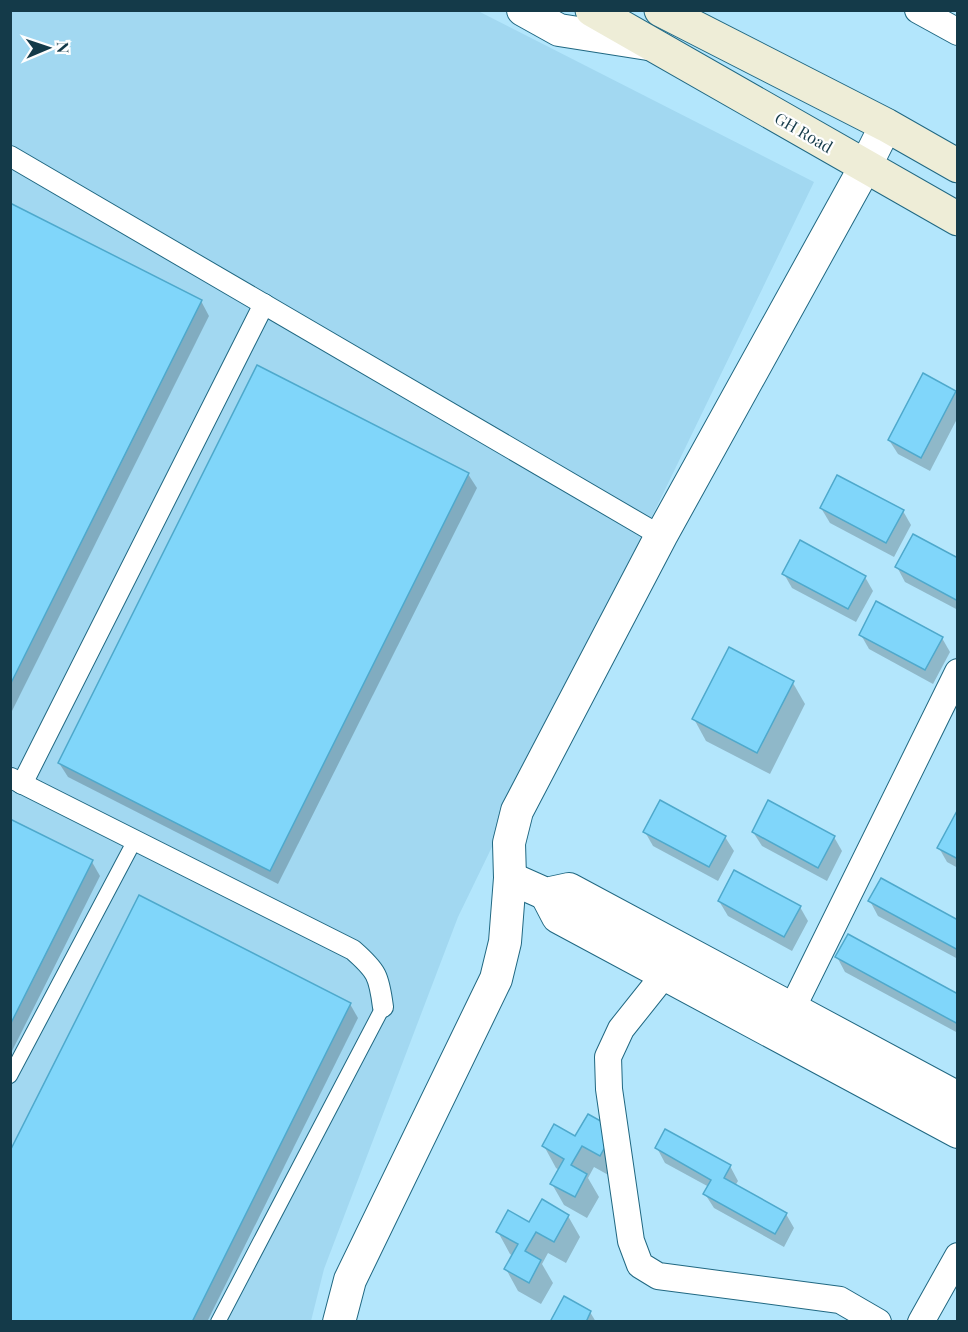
<svg xmlns="http://www.w3.org/2000/svg" width="968" height="1332" viewBox="0 0 968 1332" font-family="'Playfair Display',serif">
  <style>
    .built { fill: #a2d8f1 }
    .shadow { fill: #0003 }
    .building { fill: #80d6fa; stroke: #4ea9cc; stroke-width: 1.5 }
    .lines { fill: none; stroke-linecap: round; stroke-linejoin: round }
    .service-casing { stroke: #206882; stroke-width: 16 }
    .pedestrian-casing { stroke: #206882; stroke-width: 22 }
    .minor-casing { stroke: #206882; stroke-width: 28 }
    .tertiary-casing { stroke: #206882; stroke-width: 34 }
    .secondary-casing { stroke: #206882; stroke-width: 35 }
    .service { stroke: #fff; stroke-width: 14 }
    .pedestrian { stroke: #fff; stroke-width: 20 }
    .minor { stroke: #fff; stroke-width: 26 }
    .tertiary { stroke: #fff; stroke-width: 32 }
    .secondary { stroke: #eeedd7; stroke-width: 33 }
    .labels { text-anchor: middle; dominant-baseline: central; stroke-width: 4.5; stroke-linejoin: round; paint-order: stroke }
    .street-label { font-size: 16px; fill: #143a49; stroke: #fefefe }
  </style>
  <rect width="100%" height="100%" fill="#b3e6fc"/>
  <polygon class="built" points="10,11 478,11 814,182 458,917 324,1269 311,1321 11,1321"/>
  <g class="shadow">
    <polygon points="10,205 201,301 209,316 10,715"/>
    <polygon points="955,392 958,397 958,417 930,471 898,454 889,440"/>
    <polygon points="468,474 477,488 278,884 68,777 59,763"/>
    <polygon points="821,508 903,511 911,525 894,557 830,523"/>
    <polygon points="958,559 958,610 905,582 897,567"/>
    <polygon points="784,574 865,577 873,591 856,622 792,588"/>
    <polygon points="861,635 942,638 950,652 933,684 869,649"/>
    <polygon points="793,683 805,704 770,774 706,741 694,719"/>
    <polygon points="958,812 958,868 947,862 939,848"/>
    <polygon points="10,820 92,862 100,876 10,1055"/>
    <polygon points="645,832 725,837 734,851 718,881 653,846"/>
    <polygon points="753,832 834,837 842,851 827,881 762,846"/>
    <polygon points="719,901 800,907 808,921 792,951 728,916"/>
    <polygon points="870,901 958,922 958,959 878,916"/>
    <polygon points="837,957 958,995 958,1033 845,972"/>
    <polygon points="350,1004 358,1018 207,1322 10,1322"/>
    <polygon points="614,1130 612,1177 594,1167 588,1178 599,1197 587,1218 564,1205 552,1184 559,1170 556,1168 544,1146"/>
    <polygon points="657,1148 730,1166 738,1181 735,1186 786,1214 794,1228 784,1247 714,1208 705,1194 709,1187 665,1163"/>
    <polygon points="568,1216 580,1237 566,1263 548,1253 542,1264 553,1283 541,1304 518,1291 506,1269 513,1256 510,1254 498,1232"/>
    <polygon points="590,1312 596,1322 552,1322"/>
  </g>
  <g class="building">
    <polygon points="10,203 202,300 10,685"/>
    <polygon points="257,365 469,473 270,871 58,763"/>
    <polygon points="923,373 956,391 921,458 888,440"/>
    <polygon points="837,475 904,510 886,543 820,508"/>
    <polygon points="913,534 958,558 958,601 895,567"/>
    <polygon points="800,540 866,576 848,609 782,574"/>
    <polygon points="876,601 943,637 925,670 859,635"/>
    <polygon points="729,647 794,681 757,753 692,719"/>
    <polygon points="660,800 726,836 709,867 643,832"/>
    <polygon points="768,800 835,836 818,868 752,832"/>
    <polygon points="958,809 958,859 937,848"/>
    <polygon points="10,819 93,860 10,1025"/>
    <polygon points="734,870 801,906 784,937 718,901"/>
    <polygon points="881,878 958,920 958,950 868,901"/>
    <polygon points="139,895 351,1003 192,1322 10,1322 10,1151"/>
    <polygon points="848,934 958,994 958,1024 835,957"/>
    <polygon points="588,1114 615,1129 600,1156 582,1146 571,1165 587,1174 575,1197 550,1184 564,1159 542,1146 554,1124 575,1136"/>
    <polygon points="665,1129 731,1165 724,1178 787,1213 775,1234 703,1194 711,1180 655,1148"/>
    <polygon points="542,1199 569,1215 554,1242 536,1232 525,1251 541,1260 529,1283 504,1269 518,1244 496,1232 508,1210 529,1222"/>
    <polygon points="564,1296 591,1311 586,1322 550,1322"/>
  </g>
  <g class="lines">
    <defs>
      <g id="service">
        <polyline points="10,1076 135,840"/>
        <polyline points="218,1322 383,1007"/>
      </g>
      <g id="pedestrian">
        <polyline points="10,156 661,536"/>
        <path d="M11 778 353 950C377 971 379 976 383 1007"/>
        <polyline points="22,784 264,304"/>
      </g>
      <g id="minor">
        <polyline points="918,10 958,32"/>
        <polyline points="664,975 621,1029 608,1057 609,1089 631,1241 640,1265 658,1276 840,1300 878,1322"/>
        <polyline points="784,1025 958,672"/>
        <polyline points="921,1322 958,1256"/>
      </g>
      <g id="tertiary">
        <polyline points="523,10 559,30 648,44"/>
        <polyline points="510,878 546,894 569,889 958,1098"/>
        <polyline points="546,894 558,917 958,1132"/>
        <polyline points="339,1322 350,1280 496,979 505,942 510,878 509,843 517,811 661,536 865,167 886,125"/>
      </g>
      <g id="secondary">
        <polyline points="592,10 958,219"/>
        <polyline points="661,10 886,125 958,166"/>
      </g>
    </defs>
    <use href="#service" class="service-casing"/>
    <use href="#pedestrian" class="pedestrian-casing"/>
    <use href="#minor" class="minor-casing"/>
    <use href="#tertiary" class="tertiary-casing"/>
    <use href="#secondary" class="secondary-casing"/>
    <use href="#service" class="service"/>
    <use href="#pedestrian" class="pedestrian"/>
    <use href="#minor" class="minor"/>
    <use href="#tertiary" class="tertiary"/>
    <use href="#secondary" class="secondary"/>
  </g>
  <g class="labels">
    <g class="street-label">
      <text transform="translate(804 132) rotate(30)">GH Road</text>
    </g>
  </g>
  <rect width="968" height="1332" fill="none" stroke="#143a49" stroke-width="24"/>
  <g transform="translate(48 48) rotate(88)" stroke="#fefefe" stroke-width="4.5" paint-order="stroke">
  <path d="M0-4.5L10 22L0 15L-10 22Z" fill="#143a49"/>
  <text y="-9" font-size="16" font-weight="bold" text-anchor="middle" fill="#143a49">N</text>
  </g>
</svg>
